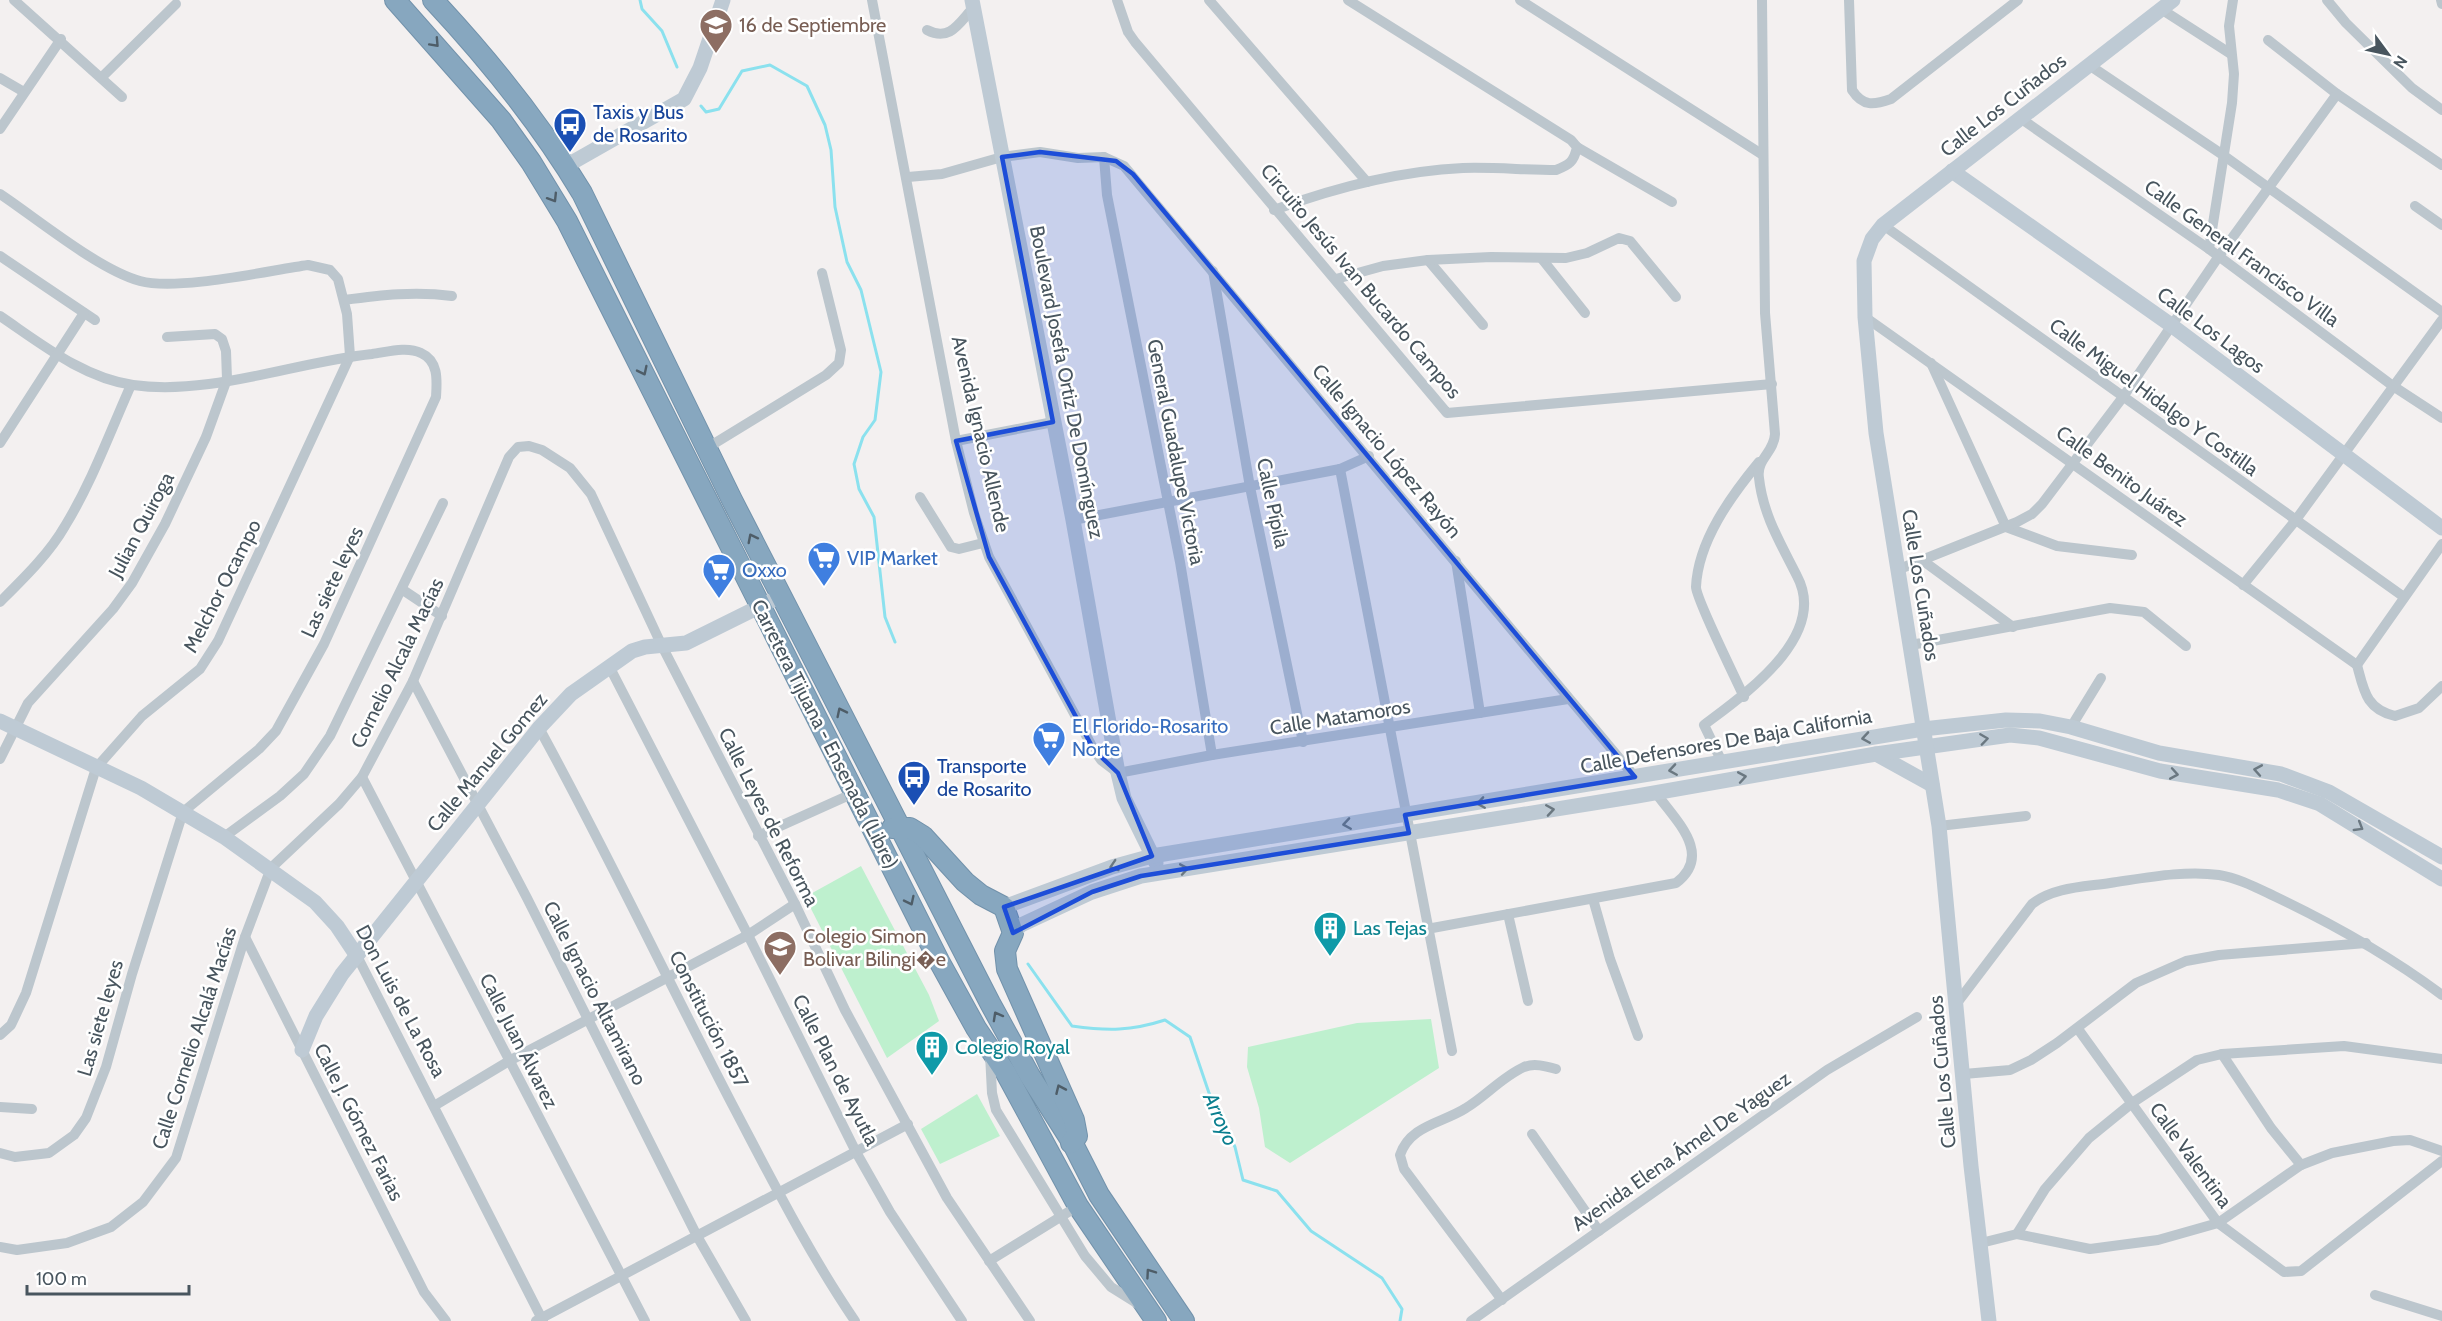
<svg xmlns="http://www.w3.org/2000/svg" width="2442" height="1321" viewBox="0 0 2442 1321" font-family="Cabin,sans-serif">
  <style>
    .green { fill: #bef0ce }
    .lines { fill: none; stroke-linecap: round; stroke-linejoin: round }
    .stream { stroke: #8be1ee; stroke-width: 3 }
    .highway-casing { stroke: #7292ab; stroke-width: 22 }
    .street { stroke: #bcc6cd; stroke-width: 10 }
    .secondary { stroke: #becad4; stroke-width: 15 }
    .highway { stroke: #87a7bf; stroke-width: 20 }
    .oneway { stroke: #4e5d68 }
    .oneway2 { stroke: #6b7881 }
    .marked { fill: #1d4ed8; fill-opacity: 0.2; stroke: #1d4ed8; stroke-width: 4.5; stroke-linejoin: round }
    .labels { text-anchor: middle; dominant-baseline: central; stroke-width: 5; stroke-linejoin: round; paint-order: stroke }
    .education-label { font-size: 20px; fill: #785e54; stroke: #fff; text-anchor: start }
    .street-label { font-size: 20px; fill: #48555e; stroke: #fff }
    .transit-label { font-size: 20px; fill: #164399; stroke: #fff; text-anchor: start }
    .shop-label { font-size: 20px; fill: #366cbe; stroke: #fff; text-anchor: start }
    .culture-label { font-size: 20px; fill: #0d838f; stroke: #fff; text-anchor: start }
    .water-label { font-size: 21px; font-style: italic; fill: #0b7f8f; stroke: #fff }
  </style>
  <rect width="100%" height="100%" fill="#f3f0f0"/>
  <g class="green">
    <polygon points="861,866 929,995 939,1021 887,1058 805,897"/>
    <polygon points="1431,1019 1439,1068 1290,1163 1265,1147 1259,1108 1247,1067 1248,1047 1357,1023"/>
    <polygon points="977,1094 1000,1136 940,1164 921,1129"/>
  </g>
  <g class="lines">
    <g class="stream">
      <polyline points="640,0 642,9 662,31 677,67"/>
      <polyline points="701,106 706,112 719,109 742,71 770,65 807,86 825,125 831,150 835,207 847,262 861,290 881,372 875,420 863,437 854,464 859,489 874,517 885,617 895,642"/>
      <path d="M1028 964 1072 1026C1108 1031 1131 1031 1165 1020L1190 1037 1209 1093 1235 1147 1243 1180 1277 1191 1311 1231 1382 1278 1402 1309 1400 1321"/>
    </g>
    <defs>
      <g id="highway">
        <polyline points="395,0 501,120 531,162 567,221 939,961 976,1028 1006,1073 1078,1206 1156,1321"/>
        <path d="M433 0C489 60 540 123 582 193L732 500 990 1003 1030 1076 1072 1142 1099 1195 1184 1321"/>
        <polyline points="892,828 910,828 923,836 965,882 981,895 1004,907 1013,933 1005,951 1007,969 1074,1120 1077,1136 1071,1143"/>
      </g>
    </defs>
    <use href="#highway" class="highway-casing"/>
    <g class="street">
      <polyline points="14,0 122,97"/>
      <polyline points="872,0 956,441 974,513 989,557 1094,750 1101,760 1118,773 1212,755 1568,699"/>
      <polyline points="1117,0 1128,32 1135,42 1447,413 1772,384"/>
      <polyline points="1209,0 1367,182"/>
      <polyline points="1520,0 1763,155"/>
      <path d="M1849 0 1852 90C1863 107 1874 105 1891 99L2018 0"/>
      <polyline points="2327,0 2346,23 2412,88 2442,110"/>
      <polyline points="2441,0 2442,4"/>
      <polyline points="2161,9 2231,54"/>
      <path d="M927 30C950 42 959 23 973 8"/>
      <polyline points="2268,40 2337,94 2442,165"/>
      <polyline points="2089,65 2223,155 2442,312"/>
      <polyline points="102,77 176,4"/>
      <polyline points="0,78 24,92"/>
      <polyline points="2020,118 2209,249 2393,386 2442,418"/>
      <polyline points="0,129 61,39"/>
      <polyline points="1577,147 1672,202"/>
      <polyline points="1104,157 1107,195 1180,562 1212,755"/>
      <polyline points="908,177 942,174 1002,157 1040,152 1078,158 1104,157 1124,166 1635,777"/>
      <path d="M0 194C36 218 99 270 140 281 178 291 266 271 308 265L330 270 338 279 347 314 350 356 218 641 200 669 142 716 96 768 26 993 11 1025 0 1035"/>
      <polyline points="2415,206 2442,225"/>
      <path d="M1274 210C1334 188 1399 171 1463 168 1494 167 1525 170 1556 170 1569 165 1574 162 1577 147L1571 140 1348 0"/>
      <polyline points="1883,225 2404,597"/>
      <polyline points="2209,249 2232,103 2234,74 2229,26 2233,0"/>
      <polyline points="0,256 95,320"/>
      <polyline points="1542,259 1585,313"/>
      <polyline points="1428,260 1483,325"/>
      <polyline points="1213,271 1250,487 1303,742"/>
      <polyline points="1336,279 1383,266 1428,260 1491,257 1566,258 1587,253 1619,238 1630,241 1676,297"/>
      <path d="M344 300C381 295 415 291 452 296"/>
      <path d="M0 316C40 343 83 378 133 385 210 396 295 362 372 354 387 352 407 346 421 353 439 361 437 381 436 397L324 644 276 731 259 749 183 812 132 974 106 1067 86 1118 74 1135 49 1153 15 1157 0 1153"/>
      <polyline points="1865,317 2357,665"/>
      <polyline points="1931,363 2006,527 2057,546 2132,555"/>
      <polyline points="956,441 1053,422"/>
      <polyline points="0,443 84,313"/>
      <polyline points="707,448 826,375 839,363 841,350 822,273"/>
      <polyline points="1340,469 1452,1051"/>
      <polyline points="920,497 951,547 959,549 983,543"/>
      <polyline points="1073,520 1340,469 1369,456"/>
      <polyline points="1922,560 2013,627"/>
      <polyline points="1456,561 1480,713"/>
      <polyline points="1897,570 2017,522 2032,514 2042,504 2123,397 2219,256 2337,94"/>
      <polyline points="2243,585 2295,521 2442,320"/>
      <polyline points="403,590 442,616"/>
      <path d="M0 602C23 579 49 554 65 526 92 482 110 432 131 385"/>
      <polyline points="1911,645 2110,608 2144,612 2186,646"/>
      <polyline points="2357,665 2442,544"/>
      <path d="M2357 665C2364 691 2366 709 2395 716L2419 708 2442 686"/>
      <polyline points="609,666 748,935 856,1152 890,1212 962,1321"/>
      <polyline points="413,681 527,898 697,1236 746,1321"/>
      <path d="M1744 697C1736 679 1696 599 1696 587 1698 541 1731 496 1759 462"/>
      <polyline points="2071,727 2101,678"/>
      <path d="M539 728C607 852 667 979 732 1104 771 1178 808 1252 855 1321"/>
      <polyline points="0,759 28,703 113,609 132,583 165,524 206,437 227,379 226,351 222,339 215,334 167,337"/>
      <path d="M1722 762 1704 725C1745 694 1829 636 1797 576 1781 544 1763 515 1759 478 1756 459 1774 453 1775 434L1765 313 1762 0"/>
      <polyline points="362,777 645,1321"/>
      <polyline points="1939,826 2026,816"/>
      <polyline points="758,836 854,793"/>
      <polyline points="224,837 280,796 304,774 330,736 443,503"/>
      <polyline points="1593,899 1610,959 1638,1036"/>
      <polyline points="1508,914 1528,1001"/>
      <path d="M1427 929 1676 883C1714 854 1675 820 1656 793"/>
      <polyline points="245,937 424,1292 446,1321"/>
      <polyline points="357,956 543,1321"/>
      <path d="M1957 1003 2032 904C2054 887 2084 887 2110 883 2145 878 2184 870 2219 875 2238 878 2257 888 2274 896 2333 924 2390 956 2442 995"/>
      <polyline points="2078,1029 2218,1223 2284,1272 2301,1271 2442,1161"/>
      <polyline points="990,1054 992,1093 996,1110 1085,1256 1111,1287 1143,1307"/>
      <polyline points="2222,1054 2271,1128 2301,1165"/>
      <polyline points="1964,1074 2010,1070 2031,1060 2057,1043 2136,983 2186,961 2219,955 2366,943"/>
      <polyline points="434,1106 509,1061 748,935 795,904"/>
      <polyline points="0,1107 32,1109"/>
      <polyline points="1532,1134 1599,1231"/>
      <polyline points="2017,1234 2045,1189 2089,1138 2132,1103 2197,1060 2222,1054 2344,1046 2442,1059"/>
      <polyline points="1981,1243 2017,1234 2090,1249 2158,1240 2218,1223 2301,1165 2332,1153 2393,1141 2410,1140 2442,1151"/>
      <polyline points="0,1247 17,1250 67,1243 111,1227 143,1202 176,1158 245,937 271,868 339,804 362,777 413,681 509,457 518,447 529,446 542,450 570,468 591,494 662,646 795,904 845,1010 947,1198 1030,1321"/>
      <polyline points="989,1261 1078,1206"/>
      <polyline points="2375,1295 2442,1316"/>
      <path d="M1502 1300 1404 1169 1400 1155C1410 1125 1443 1123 1466 1108 1486 1096 1502 1077 1524 1067 1534 1063 1545 1066 1556 1069"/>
      <polyline points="536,1321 908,1124"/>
      <polyline points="1471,1321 1827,1070 1917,1017"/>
    </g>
    <g class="secondary">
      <polyline points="972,0 1073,520 1118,773 1124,798 1156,863"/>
      <polyline points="566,166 684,99 700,68 723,0"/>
      <polyline points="1952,171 2171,325 2442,528"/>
      <polyline points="0,721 141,788 224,837 315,902 337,926 357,956"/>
      <polyline points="1876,754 1932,785"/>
      <polyline points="1004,907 1112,867 1152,856 1923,729 2006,720 2040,721 2071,727 2159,753 2281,774 2329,792 2442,857"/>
      <polyline points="1013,933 1021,925 1092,892 1141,876 1637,796 1876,754 2010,735 2039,738 2160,771 2278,790 2320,804 2442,879"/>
      <polyline points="302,1050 316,1016 342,974 539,728 571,694 632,651 645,647 686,643 781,596"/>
      <polyline points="1989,1321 1971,1166 1939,826 1876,433 1865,317 1864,261 1872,239 1883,225 2173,0"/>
    </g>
    <use href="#highway" class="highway"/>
  </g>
  <defs><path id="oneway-chevron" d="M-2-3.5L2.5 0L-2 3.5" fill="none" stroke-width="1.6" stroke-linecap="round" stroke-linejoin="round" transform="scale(1.5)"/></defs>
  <g class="oneway">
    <use href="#oneway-chevron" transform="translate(435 43) rotate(47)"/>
    <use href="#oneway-chevron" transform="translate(553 198) rotate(58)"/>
    <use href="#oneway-chevron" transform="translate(643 371) rotate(64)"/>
    <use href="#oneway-chevron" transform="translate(752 538) rotate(-117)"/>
    <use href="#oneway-chevron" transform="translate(841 712) rotate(-116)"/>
    <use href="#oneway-chevron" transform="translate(910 901) rotate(64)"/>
    <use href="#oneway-chevron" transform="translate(997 1016) rotate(-119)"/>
    <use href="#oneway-chevron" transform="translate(1060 1089) rotate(-114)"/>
    <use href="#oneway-chevron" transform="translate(1150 1273) rotate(-125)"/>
  </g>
  <g class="oneway2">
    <use href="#oneway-chevron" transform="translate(1866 738) rotate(171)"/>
    <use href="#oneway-chevron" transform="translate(1984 739) rotate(-8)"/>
    <use href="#oneway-chevron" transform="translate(1673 770) rotate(171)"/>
    <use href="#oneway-chevron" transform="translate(2258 770) rotate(-170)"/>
    <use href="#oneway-chevron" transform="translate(2174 774) rotate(10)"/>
    <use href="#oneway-chevron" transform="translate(1742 777) rotate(-10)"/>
    <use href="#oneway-chevron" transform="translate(1481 803) rotate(171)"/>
    <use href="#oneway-chevron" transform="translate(1550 810) rotate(-9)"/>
    <use href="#oneway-chevron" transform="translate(1347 824) rotate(171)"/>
    <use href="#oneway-chevron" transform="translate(2359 827) rotate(31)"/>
    <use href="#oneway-chevron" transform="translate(1114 866) rotate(162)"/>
    <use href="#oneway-chevron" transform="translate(1184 869) rotate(-10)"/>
  </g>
  <path class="marked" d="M1040 152 1116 161 1133 174 1635 777 1405 815 1409 833 1141 876 1092 892 1013 933 1004 907 1152 856 1118 773 1094 750 989 557 956 441 1053 422 1002 157Z"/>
  <defs>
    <symbol id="school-pin" viewBox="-11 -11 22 30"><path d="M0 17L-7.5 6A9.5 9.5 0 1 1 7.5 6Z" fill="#8d6e63" stroke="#fff"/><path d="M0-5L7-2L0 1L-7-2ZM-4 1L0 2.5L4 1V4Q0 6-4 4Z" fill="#fff"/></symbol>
    <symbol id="bus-pin" viewBox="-11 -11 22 30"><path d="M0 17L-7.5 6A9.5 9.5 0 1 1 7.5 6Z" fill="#1a4fb4" stroke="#fff"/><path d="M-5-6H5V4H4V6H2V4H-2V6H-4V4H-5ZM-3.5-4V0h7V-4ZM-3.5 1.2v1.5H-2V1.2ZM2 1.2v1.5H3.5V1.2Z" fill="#fff"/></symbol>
    <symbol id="supermarket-pin" viewBox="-11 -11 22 30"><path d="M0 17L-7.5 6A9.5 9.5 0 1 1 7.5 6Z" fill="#3f7fe0" stroke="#fff"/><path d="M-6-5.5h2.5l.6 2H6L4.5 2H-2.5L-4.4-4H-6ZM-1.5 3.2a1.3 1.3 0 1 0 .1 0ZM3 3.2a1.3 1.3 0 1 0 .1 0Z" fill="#fff"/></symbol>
    <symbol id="building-pin" viewBox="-11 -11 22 30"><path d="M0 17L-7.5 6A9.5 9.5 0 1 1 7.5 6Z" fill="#0f9aa8" stroke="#fff"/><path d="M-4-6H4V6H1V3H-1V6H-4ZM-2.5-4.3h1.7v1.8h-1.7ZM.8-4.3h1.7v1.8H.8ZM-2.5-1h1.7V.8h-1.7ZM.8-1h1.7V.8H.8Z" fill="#fff"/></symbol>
  </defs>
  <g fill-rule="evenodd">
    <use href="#school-pin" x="697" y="6" width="38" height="52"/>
    <use href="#bus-pin" x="551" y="105" width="38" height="52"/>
    <use href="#supermarket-pin" x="805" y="539" width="38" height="52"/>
    <use href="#supermarket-pin" x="700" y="551" width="38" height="52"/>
    <use href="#supermarket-pin" x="1030" y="719" width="38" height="52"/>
    <use href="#bus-pin" x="895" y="758" width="38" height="52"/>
    <use href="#building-pin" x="1311" y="909" width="38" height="52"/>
    <use href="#school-pin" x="761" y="928" width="38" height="52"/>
    <use href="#building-pin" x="913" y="1028" width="38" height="52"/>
  </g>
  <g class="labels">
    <g class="education-label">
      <text x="739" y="25">16 de Septiembre</text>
      <text x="803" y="936">Colegio Simon<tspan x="803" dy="23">Bolivar Bilingi�e</tspan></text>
    </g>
    <g class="street-label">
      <text transform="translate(2003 105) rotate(-38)">Calle Los Cuñados</text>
      <text transform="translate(2242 253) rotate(36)">Calle General Francisco Villa</text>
      <text transform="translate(1361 281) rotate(50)">Circuito Jesús Ivan Bucardo Campos</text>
      <text transform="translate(2211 330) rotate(37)">Calle Los Lagos</text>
      <text transform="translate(1067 382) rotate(79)">Boulevard Josefa Ortiz De Domínguez</text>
      <text transform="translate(2154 397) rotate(36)">Calle Miguel Hidalgo Y Costilla</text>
      <text transform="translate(981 434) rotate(77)">Avenida Ignacio Allende</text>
      <text transform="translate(1387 451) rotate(50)">Calle Ignacio López Rayón</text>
      <text transform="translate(1176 452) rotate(79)">General Guadalupe Victoria</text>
      <text transform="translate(2122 476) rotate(36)">Calle Benito Juárez</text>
      <text transform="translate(1273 503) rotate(78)">Calle Pípila</text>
      <text transform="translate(141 525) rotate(-62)">Julian Quiroga</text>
      <text transform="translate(332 582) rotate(-65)">Las siete leyes</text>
      <text transform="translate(1921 585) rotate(81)">Calle Los Cuñados</text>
      <text transform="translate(222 586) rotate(-63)">Melchor Ocampo</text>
      <text transform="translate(397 663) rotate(-64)">Cornelio Alcala Macías</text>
      <text transform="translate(1340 717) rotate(-9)">Calle Matamoros</text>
      <text transform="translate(825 734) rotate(63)">Carretera Tijuana - Ensenada (Libre)</text>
      <text transform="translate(1726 741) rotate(-10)">Calle Defensores De Baja California</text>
      <text transform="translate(487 762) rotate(-50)">Calle Manuel Gomez</text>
      <text transform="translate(769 817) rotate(63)">Calle Leyes de Reforma</text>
      <text transform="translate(595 993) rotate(63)">Calle Ignacio Altamirano</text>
      <text transform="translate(401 1001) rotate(62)">Don Luis de La Rosa</text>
      <text transform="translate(100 1018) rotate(-74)">Las siete leyes</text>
      <text transform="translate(709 1019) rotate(63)">Constitución 1857</text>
      <text transform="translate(194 1038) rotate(-72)">Calle Cornelio Alcalá Macías</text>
      <text transform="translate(519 1041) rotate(63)">Calle Juan Álvarez</text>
      <text transform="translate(836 1070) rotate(63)">Calle Plan de Ayutla</text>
      <text transform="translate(1942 1072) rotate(-95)">Calle Los Cuñados</text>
      <text transform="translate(359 1122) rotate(63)">Calle J. Gómez Farias</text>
      <text transform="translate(1681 1151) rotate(-35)">Avenida Elena Ámel De Yaguez</text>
      <text transform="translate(2191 1155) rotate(54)">Calle Valentina</text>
    </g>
    <g class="transit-label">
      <text x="593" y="112">Taxis y Bus<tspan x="593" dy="23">de Rosarito</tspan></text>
      <text x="937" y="766">Transporte<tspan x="937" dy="23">de Rosarito</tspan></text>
    </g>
    <g class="shop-label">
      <text x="847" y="558">VIP Market</text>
      <text x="742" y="570">Oxxo</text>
      <text x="1072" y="726">El Florido-Rosarito<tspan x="1072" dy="23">Norte</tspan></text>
    </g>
    <g class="culture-label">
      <text x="1353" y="928">Las Tejas</text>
      <text x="955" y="1047">Colegio Royal</text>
    </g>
    <g class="water-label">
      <text transform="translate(1221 1119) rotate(66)">Arroyo</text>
    </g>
  </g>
  <g transform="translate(2388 54) rotate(123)" stroke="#ffffff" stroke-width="4.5" paint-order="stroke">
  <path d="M0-4.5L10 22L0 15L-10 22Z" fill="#48555e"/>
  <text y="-9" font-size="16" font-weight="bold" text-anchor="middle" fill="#48555e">N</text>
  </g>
  <path d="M27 1285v9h162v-9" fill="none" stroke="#48555e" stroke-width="3"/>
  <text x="36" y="1285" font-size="18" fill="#48555e" stroke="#ffffff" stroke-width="4.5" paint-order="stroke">100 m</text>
</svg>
